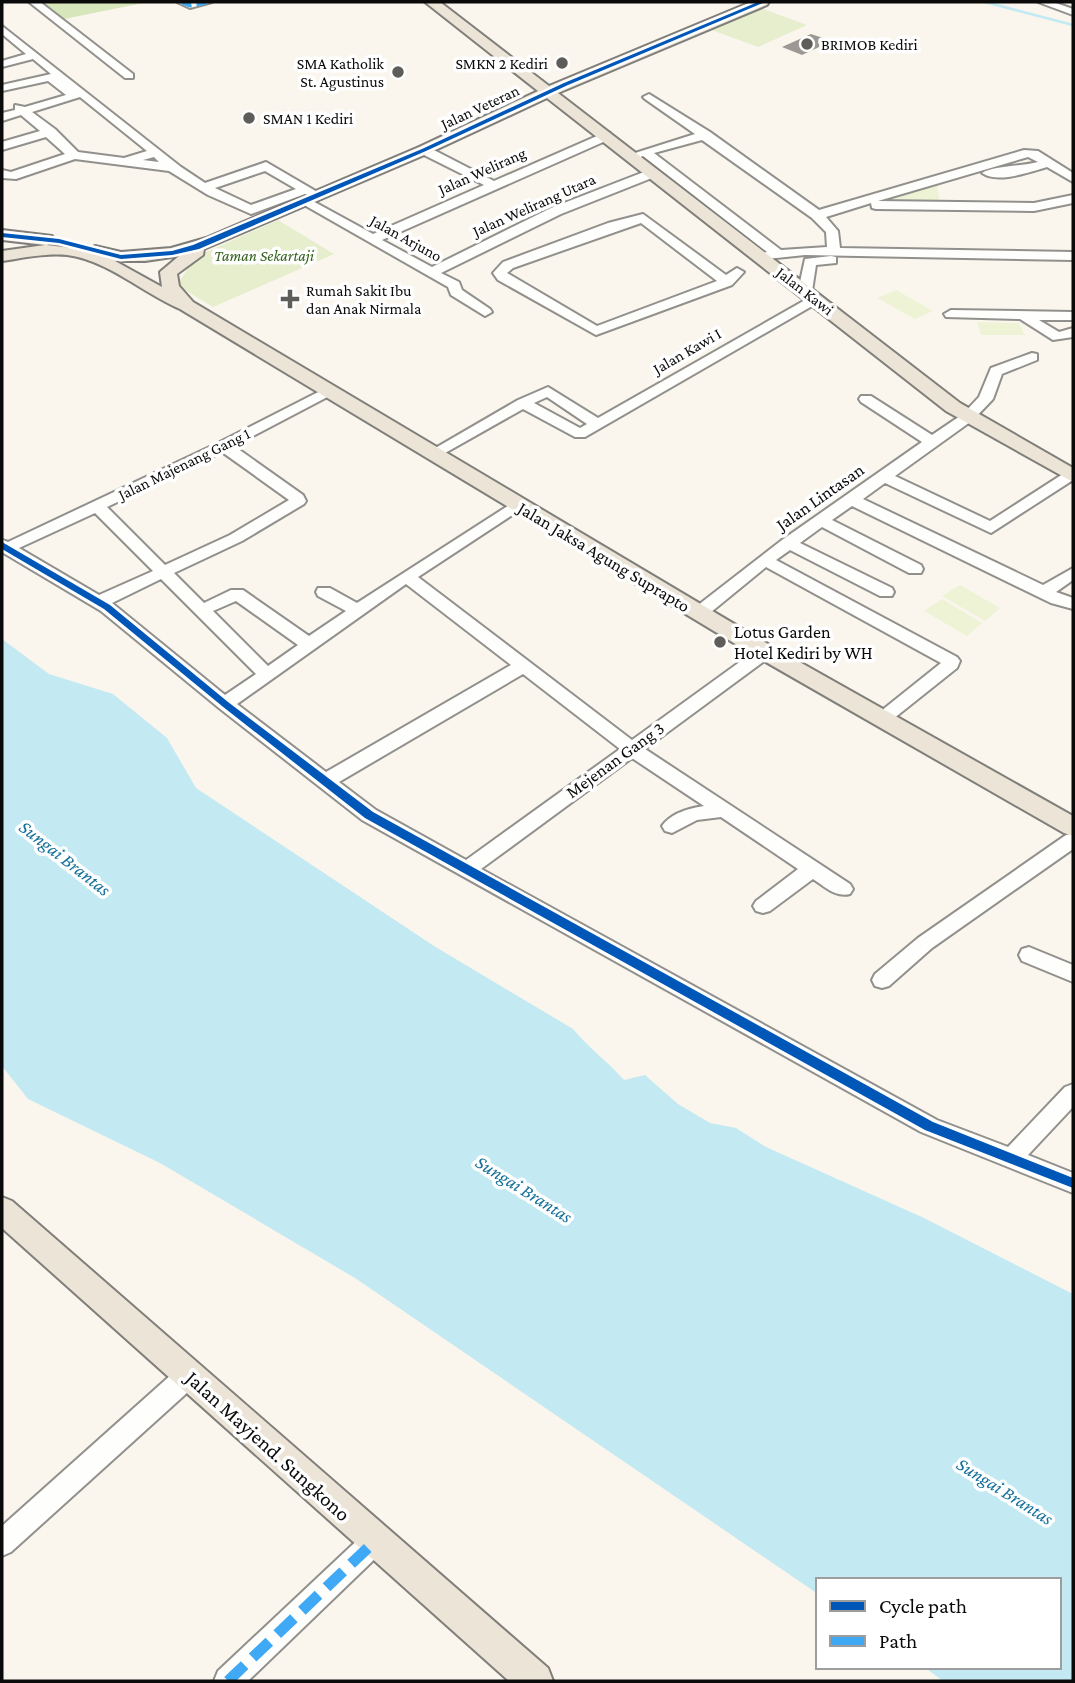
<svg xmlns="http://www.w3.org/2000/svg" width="1075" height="1683" viewBox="0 0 1075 1683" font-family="'Crimson Pro',serif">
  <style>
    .green { fill: #e6eecd }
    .forest { fill: #d7e6bb }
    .pitch { fill: #eef3d6 }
    .water { fill: #c3e9f3 }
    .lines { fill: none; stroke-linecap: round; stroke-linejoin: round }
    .stream { stroke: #c3e9f3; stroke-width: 2.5 }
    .building { fill: #9c9894 }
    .minor-casing { stroke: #92908c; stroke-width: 4 }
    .major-casing { stroke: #7f7e7a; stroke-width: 4 }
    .minor { fill: #fefefc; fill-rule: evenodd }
    .major { fill: #ece4d6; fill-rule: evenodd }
    .quiet-far1 { stroke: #3fa9f5; stroke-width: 5; stroke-dasharray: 10 5; stroke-linecap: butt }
    .quiet { stroke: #3fa9f5; stroke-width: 11; stroke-dasharray: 23 11; stroke-linecap: butt }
    .cycleway-casing { stroke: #fff; stroke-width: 5 }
    .cycleway { fill: #0057b8; fill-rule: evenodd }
    .poi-dot { fill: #5e5d59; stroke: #fff; stroke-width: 2.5 }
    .labels { text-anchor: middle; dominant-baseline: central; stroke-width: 7; stroke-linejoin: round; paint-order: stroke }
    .far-poi-label { font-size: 16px; fill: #0a0a0a; stroke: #fff; text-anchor: start }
    .far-street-label { font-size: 16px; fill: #0a0a0a; stroke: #fff }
    .far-park-label { font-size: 16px; font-style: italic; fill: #32611b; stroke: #fff }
    .street-label { font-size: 18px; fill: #0a0a0a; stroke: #fff }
    .poi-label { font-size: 18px; fill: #0a0a0a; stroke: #fff; text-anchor: start }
    .water-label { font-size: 19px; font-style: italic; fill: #14709b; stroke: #fff }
    .near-street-label { font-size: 21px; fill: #0a0a0a; stroke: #fff }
  </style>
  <rect width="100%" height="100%" fill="#faf6ed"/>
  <g class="green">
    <polygon points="758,7 807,25 758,47 709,29"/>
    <polygon points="278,220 334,254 213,307 177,285 192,262 202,254"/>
  </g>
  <polygon class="forest" points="41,2 148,2 64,19"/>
  <g class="pitch">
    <polygon points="937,185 940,203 872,202"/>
    <polygon points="896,290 933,311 915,319 877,298"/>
    <polygon points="977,322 1019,323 1025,335 981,335"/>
    <polygon points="960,585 1000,608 985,621 942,596"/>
    <polygon points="942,599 982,623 967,636 924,611"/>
  </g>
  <path class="water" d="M2 639 49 674 113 694 167 738 196 788 434 946 573 1029C589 1048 608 1062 624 1080L645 1075 678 1104 710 1123 736 1128 766 1147 924 1218 1073 1294V1681H943L924 1667H1059V1580H818V1594L355 1278 160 1163 28 1099 2 1066Z"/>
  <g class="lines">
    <polyline class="stream" points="985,2 1073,25"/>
  </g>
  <polygon class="building" points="811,34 832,41 802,55 782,47"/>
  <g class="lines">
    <defs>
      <g id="minor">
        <polygon points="29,2 40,2 133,74 133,78 125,78"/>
        <polygon points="177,2 212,2 190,8"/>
        <polygon points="1038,2 1053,2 1073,9 1073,15"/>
        <path d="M2 26 181 167 205 183 266 162 319 193 313 197 305 194 251 214 208 195 169 171 75 159 16 179 2 178V170L11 172 65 154 46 137 2 150V142L40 131 21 115 2 121V113L15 110V105L25 107 66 95 48 81 2 91V85L51 74 33 59 2 67V61L26 54 2 34ZM80 97 147 151 124 158 78 152 55 129 32 112ZM154 157 159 162 143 160ZM265 171 296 189 251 205 215 188Z"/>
        <path d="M649 94 710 132 819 210 1024 150 1038 151 1073 173V182L1047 167C1030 172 997 184 982 173 991 166 1024 166 1038 162L1028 157 878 201 1034 203 1073 195V203L1034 211 876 209 872 208 871 203 826 217 838 231 840 248 1073 252V260L805 255 756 260V254L767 252 643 156 638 158 632 154 695 134 645 99 643 97ZM702 140 812 218 826 232 827 247 781 250 654 153Z"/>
        <polygon points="606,132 610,133 610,139 382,240 432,267 551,208 649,170 657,170 657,176 561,214 441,273 459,282 462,290 490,309 492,312 485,316 451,295 448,287 299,202 301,199 309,199 373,234 484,185 420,153 420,147 428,147 494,181"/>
        <path d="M643 214 726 275 737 268 744 272 732 285 596 335 498 280 493 273 503 262 608 223ZM641 223 717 281 597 326 507 273 513 268Z"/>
        <polygon points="831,256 836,257 836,263 816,265 812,291 805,295 800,294 798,291 805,259"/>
        <path d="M814 295 819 296V302L585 437H575L523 409 438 457H428L425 454 518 400 548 387 598 418ZM547 397 587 424 580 428 534 403Z"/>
        <polygon points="951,310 1073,312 1073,320 1039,320 1059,332 1073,328 1073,337 1053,340 1020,319 946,317 944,314"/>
        <polygon points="1032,353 1037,354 1037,360 1002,374 993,399 973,420 895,476 990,521 1066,472 1073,471 1073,480 991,533 885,483 863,499 1043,585 1073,568 1073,580 1056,592 1073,598 1073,609 1051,603 852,506 832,520 921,565 923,569 921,573 909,573 822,527 800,543 892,588 894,592 892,596 880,596 790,550 776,560 957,657 960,661 957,668 888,723 882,725 873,719 876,715 941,663 766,567 705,617 693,617 691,613 693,609 782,540 922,442 861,402 859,399 861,396 871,396 932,435 963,414 979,397 991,368"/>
        <path d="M330 386 337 390 335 393 234 446 303 495 306 501 304 504 242 541 174 573 204 603 231 590H243L309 636 346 611 318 596 316 592 318 588H330L357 603 517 500 525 505 523 508 418 577 632 740 759 648H771L774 652 771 656 645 749 850 884 853 889 850 894C836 898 824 886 813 879L770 911 763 913 756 911 753 906 756 901 798 869 721 817 697 820 672 833 665 831 662 826C671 813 690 808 704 806L632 758 481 869 937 1120 1008 1147 1065 1087 1073 1084V1107L1028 1155 1073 1173V1193L921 1132 362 820 219 708 101 611 2 552V540L8 542 218 443ZM222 452 289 500 230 535 165 565 107 507ZM95 513 153 571 99 595 19 548ZM161 579 256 674 225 695 112 603ZM406 584 511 665 326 772 237 704ZM236 601 298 645 268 666 213 611ZM523 674 620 749 466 860 376 810 339 782Z"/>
        <polygon points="1073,833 1073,849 932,948 889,986 882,988 875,986 872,980 875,974 918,938 1066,835"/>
        <polygon points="1029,947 1073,965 1073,982 1022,961 1019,955 1022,949"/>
        <polygon points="190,1363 199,1366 202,1374 199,1382 11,1552 2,1556 2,1526 181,1366"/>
        <polygon points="374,1529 383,1533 387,1542 383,1551 248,1681 214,1681 218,1671 365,1533"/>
      </g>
      <g id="major">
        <path d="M425 2H440L549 86 751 2H769L767 5 558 93 960 403 1073 468V482L946 411 547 98 429 153 204 249 203 255 177 274 179 286 193 302 773 647 1073 816V836L1064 833 757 657 180 309C143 293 107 260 67 255 45 253 23 258 2 261V251L45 245 2 240V230L52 236 54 240 47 245 88 250 95 246 121 252 171 248 206 238 419 147 538 91ZM179 256 160 272 162 287 115 261H145Z"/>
        <polygon points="2,1197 12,1201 548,1668 553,1681 509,1681 2,1228"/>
      </g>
    </defs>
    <use href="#minor" class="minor-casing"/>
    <use href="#major" class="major-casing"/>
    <use href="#minor" class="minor"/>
    <use href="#major" class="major"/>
    <polyline class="quiet-far1" points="182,2 190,5 207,2"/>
    <polyline class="quiet" points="228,1681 374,1542"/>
    <defs>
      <g id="cycleway">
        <polygon points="758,2 765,2 568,85 426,151 199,249 172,255 121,259 59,243 2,237 2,233 59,239 121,255 172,251 193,245 422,149 564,83"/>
        <polygon points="2,542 110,605 228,702 373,812 933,1122 1073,1178 1073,1188 925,1130 365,818 222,706 104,609 2,549"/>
      </g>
    </defs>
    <use href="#cycleway" class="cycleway-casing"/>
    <use href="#cycleway" class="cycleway"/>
  </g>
  <g class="poi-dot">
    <circle cx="807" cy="44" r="7"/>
    <circle cx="562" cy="63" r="7"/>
    <circle cx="398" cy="72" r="7"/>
    <circle cx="249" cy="118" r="7"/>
    <path d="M286.5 288.5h7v7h7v7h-7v7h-7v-7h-7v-7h7z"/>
    <circle cx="720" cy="642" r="7"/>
  </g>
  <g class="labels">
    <g class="far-poi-label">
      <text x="821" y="44">BRIMOB Kediri</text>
      <text x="384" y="63" text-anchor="end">SMA Katholik<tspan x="384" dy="18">St. Agustinus</tspan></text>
      <text x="548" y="63" text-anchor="end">SMKN 2 Kediri</text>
      <text x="263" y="118">SMAN 1 Kediri</text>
      <text x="306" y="290">Rumah Sakit Ibu<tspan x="306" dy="18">dan Anak Nirmala</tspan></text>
    </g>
    <g class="far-street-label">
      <text transform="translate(480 107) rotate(-25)">Jalan Veteran</text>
      <text transform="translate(482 171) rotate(-24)">Jalan Welirang</text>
      <text transform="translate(534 205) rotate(-24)">Jalan Welirang Utara</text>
      <text transform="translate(406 238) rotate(29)">Jalan Arjuno</text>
      <text transform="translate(805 291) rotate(38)">Jalan Kawi</text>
      <text transform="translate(687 351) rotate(-30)">Jalan Kawi I</text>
      <text transform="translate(184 464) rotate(-26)">Jalan Majenang Gang 1</text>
    </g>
    <g class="far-park-label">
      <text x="264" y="255">Taman Sekartaji</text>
    </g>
    <g class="street-label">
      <text transform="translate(820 497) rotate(-35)">Jalan Lintasan</text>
      <text transform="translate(604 557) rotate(31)">Jalan Jaksa Agung Suprapto</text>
      <text transform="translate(615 760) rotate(-36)">Mejenan Gang 3</text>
    </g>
    <g class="poi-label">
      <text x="734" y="632">Lotus Garden<tspan x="734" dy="21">Hotel Kediri by WH</tspan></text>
    </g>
    <g class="water-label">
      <text transform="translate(65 858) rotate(38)">Sungai Brantas</text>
      <text transform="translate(524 1189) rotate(32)">Sungai Brantas</text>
      <text transform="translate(1005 1491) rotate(32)">Sungai Brantas</text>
    </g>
    <g class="near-street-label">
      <text transform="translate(268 1446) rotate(42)">Jalan Mayjend. Sungkono</text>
    </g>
  </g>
  <rect width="1075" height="1683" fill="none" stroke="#0a0a0a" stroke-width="7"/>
  <rect x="816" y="1578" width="245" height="91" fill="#ffffff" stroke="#9d9d9d" stroke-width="2"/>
  <rect x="830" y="1601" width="35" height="10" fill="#0057b8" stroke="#9d9d9d" stroke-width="2"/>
  <text x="879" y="1613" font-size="21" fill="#0a0a0a">Cycle path</text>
  <rect x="830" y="1636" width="35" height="10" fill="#3fa9f5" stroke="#9d9d9d" stroke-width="2"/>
  <text x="879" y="1648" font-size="21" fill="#0a0a0a">Path</text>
</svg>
